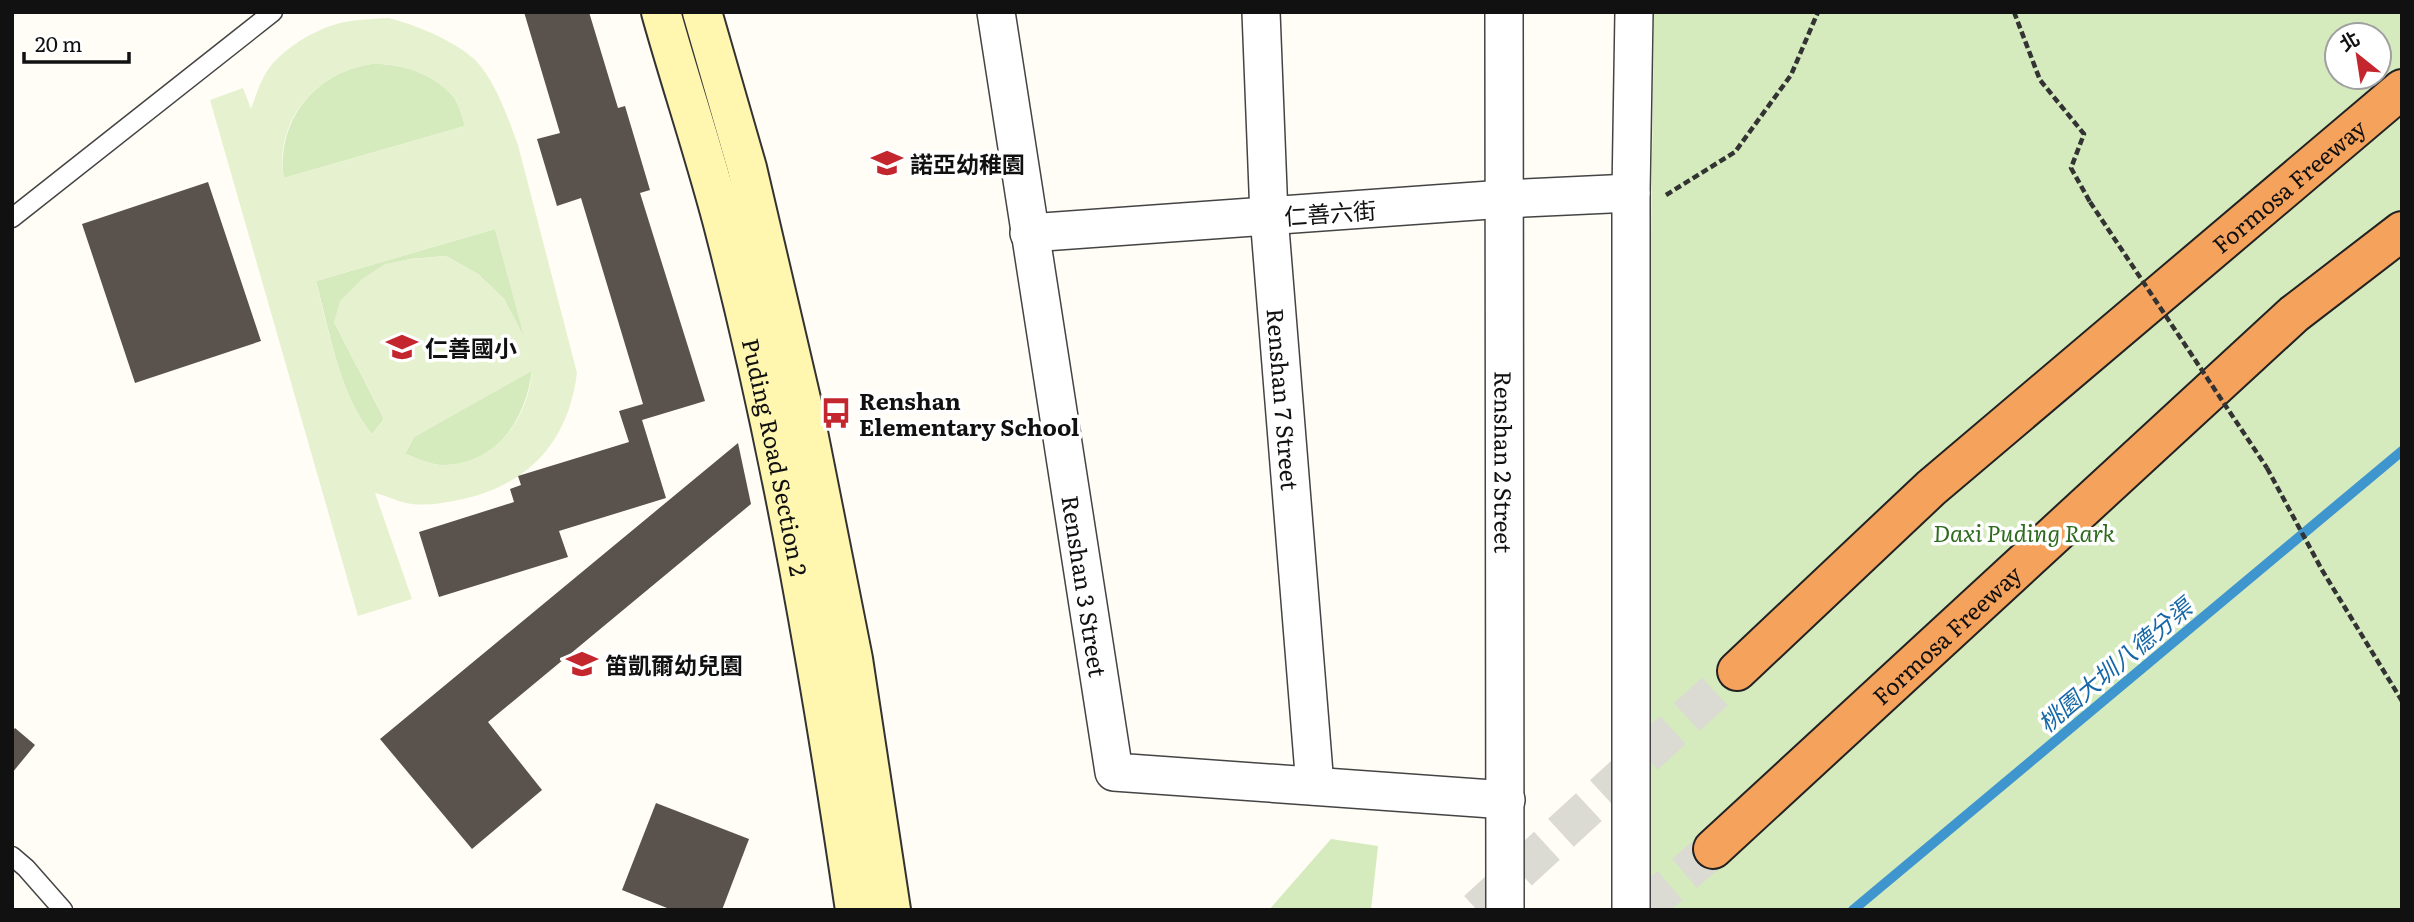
<svg xmlns="http://www.w3.org/2000/svg" width="2414" height="922" viewBox="0 0 2414 922" font-family="Literata,'Noto Sans TC',serif">
  <style>
    .green { fill: #d5ebbd; fill-rule: evenodd }
    .pitch { fill: #e6f2cf; fill-rule: evenodd }
    .lines { fill: none; stroke-linecap: round; stroke-linejoin: round }
    .stream { stroke: #3f96cf; stroke-width: 10 }
    .building { fill: #5a524d }
    .highway-tunnel { stroke: #dbdad3; stroke-width: 38; stroke-dasharray: 38 19; stroke-linecap: butt }
    .lane-casing { stroke: #444; stroke-width: 21 }
    .street-casing { stroke: #444; stroke-width: 40 }
    .secondary-casing { stroke: #333; stroke-width: 42 }
    .highway-casing { stroke: #222; stroke-width: 42 }
    .path { stroke: #333; stroke-width: 4.5; stroke-dasharray: 7 3.5; stroke-linecap: butt }
    .lane { stroke: #fff; stroke-width: 18 }
    .street { stroke: #fff; stroke-width: 37 }
    .secondary { stroke: #fff6b0; stroke-width: 38 }
    .highway { stroke: #f5a25d; stroke-width: 38 }
    .path-bridge { stroke: #333; stroke-width: 4.5; stroke-dasharray: 7 3.5; stroke-linecap: butt }
    .labels { text-anchor: middle; dominant-baseline: central; stroke-width: 7; stroke-linejoin: round; paint-order: stroke }
    .poi-label { font-size: 23px; font-weight: bold; fill: #111; stroke: #fff; text-anchor: start }
    .street-label { font-size: 23px; fill: #111; stroke: #fff }
    .park-label { font-size: 23px; font-style: italic; fill: #2f6b1f; stroke: #fff }
    .water-label { font-size: 24px; font-style: italic; fill: #1768a6; stroke: #fff }
  </style>
  <rect width="100%" height="100%" fill="#fffdf5"/>
  <g class="green">
    <path d="M1654 12H2402V910H1642ZM2337 35H2379V77H2337Z"/>
    <path d="M372 64C401 63 432 73 452 95 459 103 462 116 465 126L284 178C276 121 315 72 372 64Z"/>
    <path d="M495 229 526 341 504 299 478 274 446 256 410 259 385 265 334 322 384 419 372 434C340 397 329 329 316 281Z"/>
    <path d="M532 370C526 419 497 465 442 465 430 465 417 458 405 454L414 437Z"/>
    <polygon points="1331,839 1378,846 1371,910 1269,910"/>
  </g>
  <path class="pitch" d="M389 18C418 26 449 38 473 58 494 77 508 118 518 145L577 373C568 445 525 488 454 501 439 504 421 506 406 503 396 501 385 495 375 493L412 599 358 616 210 100 243 88 251 109C257 93 262 74 275 61 293 42 325 24 351 21 364 19 377 19 389 18ZM372 64C401 63 432 73 452 95 459 103 462 116 465 126L284 178C274 121 316 72 372 64ZM495 229 524 337 504 299 478 274 446 256 410 259 385 264 362 279 340 301 334 322 384 419 372 434C342 400 327 326 316 281ZM532 371C528 419 495 465 442 465 430 465 417 458 405 454L414 437Z"/>
  <g class="lines">
    <polyline class="stream" points="1853,910 2402,451"/>
  </g>
  <g class="building">
    <polygon points="524,12 589,12 618,108 625,106 650,190 640,193 705,401 642,420 666,498 559,531 568,557 439,597 419,532 514,502 510,489 521,485 518,476 629,442 619,411 643,404 581,198 557,206 537,139 560,133"/>
    <polygon points="208,182 261,341 135,383 82,224"/>
    <polygon points="738,443 751,504 488,722 542,790 472,849 380,739"/>
    <polygon points="15,728 35,745 12,773 12,732"/>
    <polygon points="656,803 749,839 722,910 672,910 622,890"/>
  </g>
  <g class="lines">
    <g class="highway-tunnel">
      <polyline points="1477,910 1737,671"/>
      <polyline points="1641,910 1713,849"/>
    </g>
    <defs>
      <g id="lane">
        <polyline points="12,218 273,12"/>
        <polyline points="12,856 26,868 63,910"/>
      </g>
      <g id="street">
        <path id="s1" d="M996 12 1114 772 1506 800"/>
        <path id="s2" d="M1261 12 1269 216 1315 786"/>
        <path id="s3" d="M1504 12 1505 910"/>
        <polyline points="1029,233 1504,199 1631,193"/>
        <polyline points="1631,910 1631,193 1634,12"/>
      </g>
      <g id="secondary">
        <path id="s4" d="M661 12C682 87 707 160 726 235 783 457 822 684 855 910"/>
        <polyline points="702,12 747,168 804,412 853,659 891,910"/>
      </g>
      <g id="highway">
        <path id="s5" d="M1737 671 1931 488 2402 89"/>
        <path id="s6" d="M1713 849 2294 314 2402 231"/>
      </g>
    </defs>
    <use href="#lane" class="lane-casing"/>
    <use href="#street" class="street-casing"/>
    <use href="#secondary" class="secondary-casing"/>
    <use href="#highway" class="highway-casing"/>
    <g class="path">
      <polyline points="2014,12 2040,80 2084,134 2071,168 2090,202"/>
      <polyline points="1666,195 1735,152 1791,75 1818,12"/>
      <polyline points="2267,468 2322,570 2402,701"/>
    </g>
    <use href="#lane" class="lane"/>
    <use href="#street" class="street"/>
    <use href="#secondary" class="secondary"/>
    <use href="#highway" class="highway"/>
    <polyline class="path-bridge" points="2090,202 2267,468"/>
  </g>
  <defs>
    <symbol id="school-bare" viewBox="-9 -9 18 18"><path d="M0-5L7-2L0 1L-7-2ZM-4 1L0 2.5L4 1V4Q0 6-4 4Z" fill="#c4262e" stroke="#fff" stroke-width="2.5" paint-order="stroke"/></symbol>
    <symbol id="bus-bare" viewBox="-9 -9 18 18"><path d="M-5-6H5V4H4V6H2V4H-2V6H-4V4H-5ZM-3.5-4V0h7V-4ZM-3.5 1.2v1.5H-2V1.2ZM2 1.2v1.5H3.5V1.2Z" fill="#c4262e" stroke="#fff" stroke-width="2.5" paint-order="stroke"/></symbol>
  </defs>
  <g fill-rule="evenodd">
    <use href="#school-bare" x="865" y="141" width="44" height="44"/>
    <use href="#school-bare" x="380" y="325" width="44" height="44"/>
    <use href="#bus-bare" x="814" y="391" width="44" height="44"/>
    <use href="#school-bare" x="560" y="642" width="44" height="44"/>
  </g>
  <g class="labels">
    <g class="poi-label">
      <text x="910" y="163">諾亞幼稚園</text>
      <text x="425" y="347">仁善國小</text>
      <text x="859" y="400">Renshan<tspan x="859" dy="26">Elementary School</tspan></text>
      <text x="605" y="664">笛凱爾幼兒園</text>
    </g>
    <g class="street-label">
      <text stroke="none"><textPath href="#s5" startOffset="735">Formosa Freeway</textPath></text>
      <text transform="translate(1330 212) rotate(-4)">仁善六街</text>
      <text stroke="none"><textPath href="#s2" startOffset="388">Renshan 7 Street</textPath></text>
      <text stroke="none"><textPath href="#s4" startOffset="460">Puding Road Section 2</textPath></text>
      <text stroke="none"><textPath href="#s3" startOffset="450">Renshan 2 Street</textPath></text>
      <text stroke="none"><textPath href="#s1" startOffset="581">Renshan 3 Street</textPath></text>
      <text stroke="none"><textPath href="#s6" startOffset="317">Formosa Freeway</textPath></text>
    </g>
    <g class="park-label">
      <text x="2024" y="532">Daxi Puding Rark</text>
    </g>
    <g class="water-label">
      <text transform="translate(2114 664) rotate(-40)">桃園大圳八德分渠</text>
    </g>
  </g>
  <rect width="2414" height="922" fill="none" stroke="#111111" stroke-width="28"/>
  <g transform="translate(2358 56) rotate(330)"><circle r="33" fill="#ffffff" stroke="#a0a0a0" stroke-width="2"/>
  <path d="M0-5L12 26L0 18L-12 26Z" fill="#c4262e"/>
  <text y="-10" font-size="19" font-weight="bold" text-anchor="middle" fill="#111111">北</text>
  </g>
  <path d="M24 52v10h105v-10" fill="none" stroke="#111111" stroke-width="3.5"/>
  <text x="35" y="52" font-size="21" fill="#111111" stroke="#ffffff" stroke-width="5" paint-order="stroke">20 m</text>
</svg>
